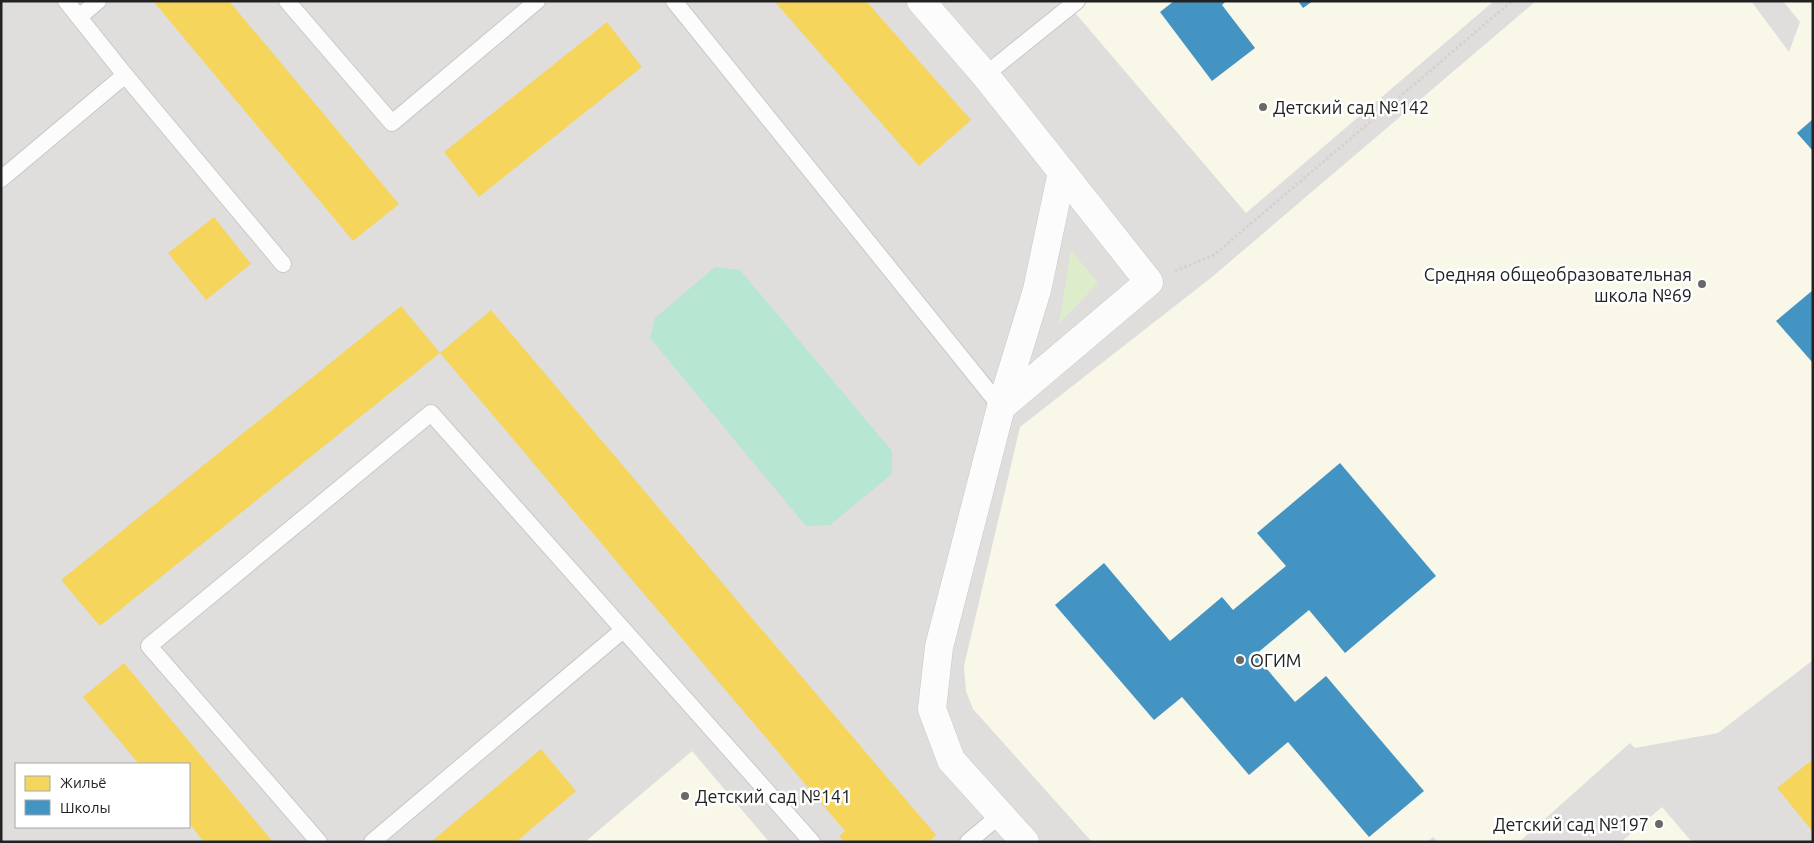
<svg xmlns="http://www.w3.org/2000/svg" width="1814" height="843" viewBox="0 0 1814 843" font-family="Ubuntu,sans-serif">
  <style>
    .residential { fill: #dfdedc; fill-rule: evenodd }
    .education { fill: #f8f7e8 }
    .grass { fill: #ddeccb }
    .pitch { fill: #b7e6d2 }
    .homes { fill: #f6d55c }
    .schools { fill: #4393c3 }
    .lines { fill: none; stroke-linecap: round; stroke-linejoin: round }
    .lane-casing { stroke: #c9c8c7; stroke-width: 18 }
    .street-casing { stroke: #c9c8c7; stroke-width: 29 }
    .path { stroke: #dccecd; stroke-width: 3; stroke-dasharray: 2.5 2.5; stroke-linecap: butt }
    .lane { stroke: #fdfcfc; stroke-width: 16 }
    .street { stroke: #fdfcfc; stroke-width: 28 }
    .poi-dot { fill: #6a6968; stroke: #fff; stroke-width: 2 }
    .labels { text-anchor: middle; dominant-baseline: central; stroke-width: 5; stroke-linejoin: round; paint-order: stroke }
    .poi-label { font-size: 18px; fill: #222; stroke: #fff; text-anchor: start }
  </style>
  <rect width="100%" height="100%" fill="#f0eeeb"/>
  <path class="residential" d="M1 1H1813V842H1ZM16 764H189V827H16Z"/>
  <g class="education">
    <polygon points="1065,1 1494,1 1246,213"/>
    <polygon points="1536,1 1751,1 1789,52 1800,22 1783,1 1813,1 1813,660 1718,733 1635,748 1630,743 1519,842 1438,842 1433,837 1427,842 1092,842 973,709 966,691 964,666 1020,427 1212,277"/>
    <polygon points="692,751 769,842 585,842"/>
    <polygon points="1662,807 1692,842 1621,842"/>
  </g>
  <polygon class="grass" points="1071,250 1098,283 1059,324"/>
  <polygon class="pitch" points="715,267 740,270 892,451 892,474 830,525 806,526 650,338 655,318"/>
  <g class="homes">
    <polygon points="153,1 229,1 399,204 353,241"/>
    <polygon points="774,1 866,1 971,120 919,166"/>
    <polygon points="607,22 642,67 479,197 444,152"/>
    <polygon points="214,217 251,264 206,300 168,253"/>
    <polygon points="401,306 440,353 100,626 61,580"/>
    <polygon points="491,310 896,788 936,835 929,842 844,842 839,836 845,831 440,353"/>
    <polygon points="124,663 273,842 204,842 189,823 189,764 139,764 83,697"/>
    <polygon points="541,749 576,791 516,842 431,842"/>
    <polygon points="1813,759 1813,832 1777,788"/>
  </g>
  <g class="schools">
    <polygon points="1174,1 1226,1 1222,5 1255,48 1212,81 1160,12"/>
    <polygon points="1298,1 1313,1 1303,8"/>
    <polygon points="1813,119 1813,151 1797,133"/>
    <polygon points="1813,290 1813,363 1776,321"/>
    <polygon points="1340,463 1436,576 1345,653 1309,610 1255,655 1295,702 1326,676 1424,791 1369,837 1288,742 1249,775 1182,697 1154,720 1055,605 1104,563 1170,641 1222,597 1233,610 1286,566 1257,533"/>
  </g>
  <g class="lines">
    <defs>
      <g id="lane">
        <polyline points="287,1 392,123 537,1"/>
        <polyline points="674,1 1001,407"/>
        <polyline points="79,17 98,1"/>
        <polyline points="125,75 283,264"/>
        <polyline points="985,75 1077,1"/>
        <polyline points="1,179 125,75 66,1"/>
        <polyline points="319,842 149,646 431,413 812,842"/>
        <polyline points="372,842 623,630"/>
        <polyline points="968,842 1000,815"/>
      </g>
      <g id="street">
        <polyline points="921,1 985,75 1062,172 1037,290 1001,407 939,647 932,709 951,760 1025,842"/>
        <polyline points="1001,407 1149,282 1062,172"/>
      </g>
    </defs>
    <use href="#lane" class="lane-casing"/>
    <use href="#street" class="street-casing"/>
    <polyline class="path" points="1175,271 1214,255 1512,1"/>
    <use href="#lane" class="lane"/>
    <use href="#street" class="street"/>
  </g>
  <g class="poi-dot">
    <circle cx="1263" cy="107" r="5"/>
    <circle cx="1702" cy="284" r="5"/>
    <circle cx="1240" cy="660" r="5"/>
    <circle cx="685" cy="796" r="5"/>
    <circle cx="1659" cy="824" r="5"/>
  </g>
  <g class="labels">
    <g class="poi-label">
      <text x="1273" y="107">Детский сад №142</text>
      <text x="1692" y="274" text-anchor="end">Средняя общеобразовательная<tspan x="1692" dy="21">школа №69</tspan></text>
      <text x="1250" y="660">ОГИМ</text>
      <text x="695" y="796">Детский сад №141</text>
      <text x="1649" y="824" text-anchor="end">Детский сад №197</text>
    </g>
  </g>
  <rect width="1814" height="843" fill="none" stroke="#222222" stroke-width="5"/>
  <rect x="15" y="763" width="175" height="65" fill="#ffffff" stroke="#a7a7a7"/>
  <rect x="25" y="776" width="25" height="15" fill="#f6d55c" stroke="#a7a7a7"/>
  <text x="60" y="788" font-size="15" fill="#222222">Жильё</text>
  <rect x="25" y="800" width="25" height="15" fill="#4393c3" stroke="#a7a7a7"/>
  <text x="60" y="813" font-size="15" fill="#222222">Школы</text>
</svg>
